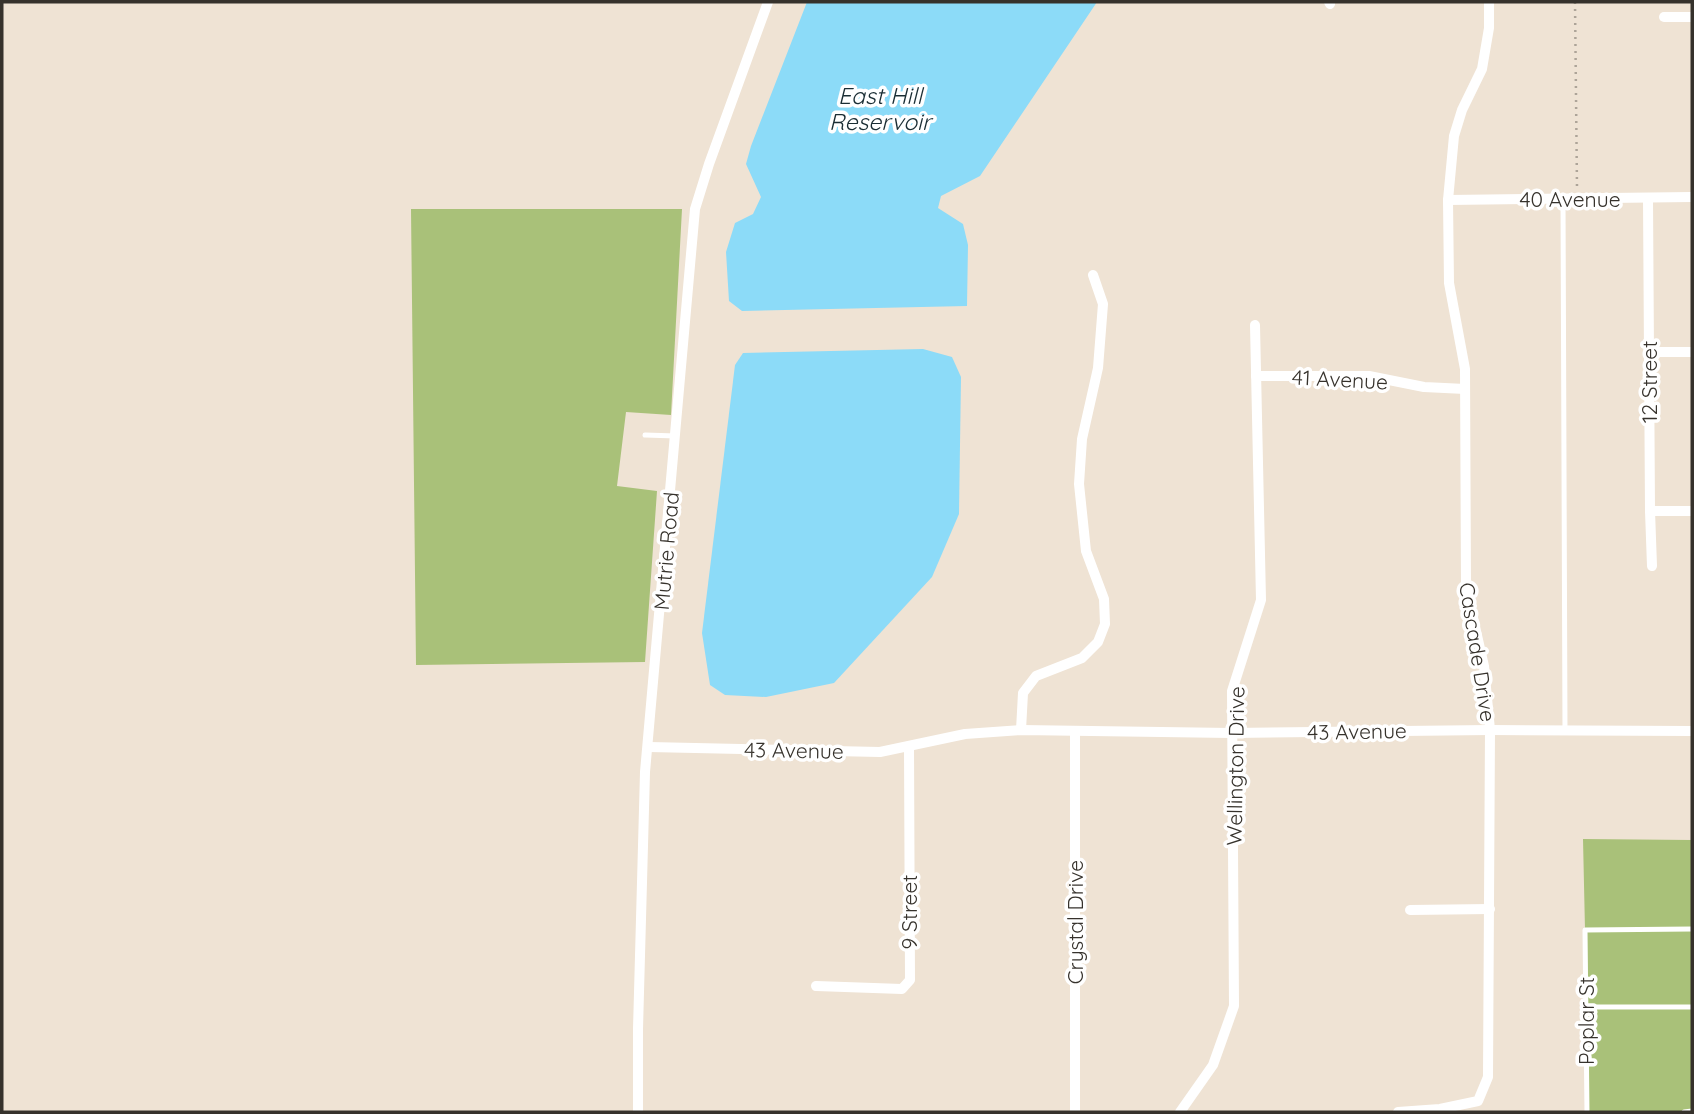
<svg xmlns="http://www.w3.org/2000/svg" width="1694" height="1114" viewBox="0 0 1694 1114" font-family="Quicksand,sans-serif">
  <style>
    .green { fill: #a9c179 }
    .water { fill: #8cdbf8 }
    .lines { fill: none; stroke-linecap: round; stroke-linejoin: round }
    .path { stroke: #ada498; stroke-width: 2.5; stroke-dasharray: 2 5; stroke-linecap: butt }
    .lane { stroke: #fff; stroke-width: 5 }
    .street { stroke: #fff; stroke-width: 10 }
    .labels { text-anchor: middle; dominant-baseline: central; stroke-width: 7; stroke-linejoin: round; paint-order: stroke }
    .street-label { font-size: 21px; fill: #36322c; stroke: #fff }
    .water-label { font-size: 23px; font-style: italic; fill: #1a2d34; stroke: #fff }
  </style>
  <rect width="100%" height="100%" fill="#efe3d4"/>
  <g class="green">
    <polygon points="411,209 682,209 671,415 626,412 617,486 657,491 645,662 416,665"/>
    <polygon points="1583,839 1692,840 1692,1112 1586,1112 1585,930"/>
  </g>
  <g class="water">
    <polygon points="807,2 1097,2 980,176 941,196 938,208 963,224 968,245 967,306 742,311 729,301 726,252 735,223 753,214 761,197 746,164 751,146"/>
    <polygon points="923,349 952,357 961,377 959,514 932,577 834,683 766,697 725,695 710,685 702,633 735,365 743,353"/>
  </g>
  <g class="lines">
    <polyline class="path" points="1575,2 1577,188"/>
    <g class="lane">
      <polyline points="1563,198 1565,731"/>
      <polyline points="645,435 676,436"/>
      <polyline points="1586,1007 1692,1007"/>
      <polyline points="1587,1112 1585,930 1692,929"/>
      <polyline points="1684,1112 1692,1111"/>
    </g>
    <g class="street">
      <polyline points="1329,2 1330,4"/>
      <polyline points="1664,17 1692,17"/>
      <polyline points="1648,199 1650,511 1652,566"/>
      <polyline points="1448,200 1692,197"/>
      <polyline points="1649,352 1692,352"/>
      <polyline points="1256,376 1369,376 1424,387 1465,389"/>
      <polyline points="1650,511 1692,511"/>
      <polyline points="1021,730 1023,693 1036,676 1082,658 1098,642 1105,624 1104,599 1086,551 1079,484 1082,439 1098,368 1103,304 1093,275"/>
      <polyline points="649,747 880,752 965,734 1021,730 1231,733 1490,730 1692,731"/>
      <polyline points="1410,910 1490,909"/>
      <polyline points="816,986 902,989 910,980 909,747"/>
      <polyline points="638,1112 638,1029 645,772 695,209 709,164 768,2"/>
      <polyline points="1075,1112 1075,732"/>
      <polyline points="1180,1112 1213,1065 1234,1006 1232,691 1261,600 1255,325"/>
      <polyline points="1398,1112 1440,1109 1478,1101 1488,1077 1490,730 1484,666 1466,587 1465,369 1449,283 1448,200 1454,136 1462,110 1482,69 1489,28 1489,2"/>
    </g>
  </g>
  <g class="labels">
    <g class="street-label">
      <text x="1570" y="199">40 Avenue</text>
      <text transform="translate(1340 379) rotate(3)">41 Avenue</text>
      <text transform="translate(1649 382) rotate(-90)">12 Street</text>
      <text transform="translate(666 551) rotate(-85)">Mutrie Road</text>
      <text transform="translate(1478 652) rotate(81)">Cascade Drive</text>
      <text transform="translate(1357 731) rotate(-1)">43 Avenue</text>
      <text transform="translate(794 750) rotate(1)">43 Avenue</text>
      <text transform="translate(1235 766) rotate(-89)">Wellington Drive</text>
      <text transform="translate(909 912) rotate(-90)">9 Street</text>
      <text transform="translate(1075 922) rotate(-90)">Crystal Drive</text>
      <text transform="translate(1586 1021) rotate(-90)">Poplar St</text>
    </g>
    <g class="water-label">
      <text x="880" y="95">East Hill<tspan x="880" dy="26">Reservoir</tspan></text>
    </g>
  </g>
  <rect width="1694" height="1114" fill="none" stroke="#36322c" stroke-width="7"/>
</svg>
